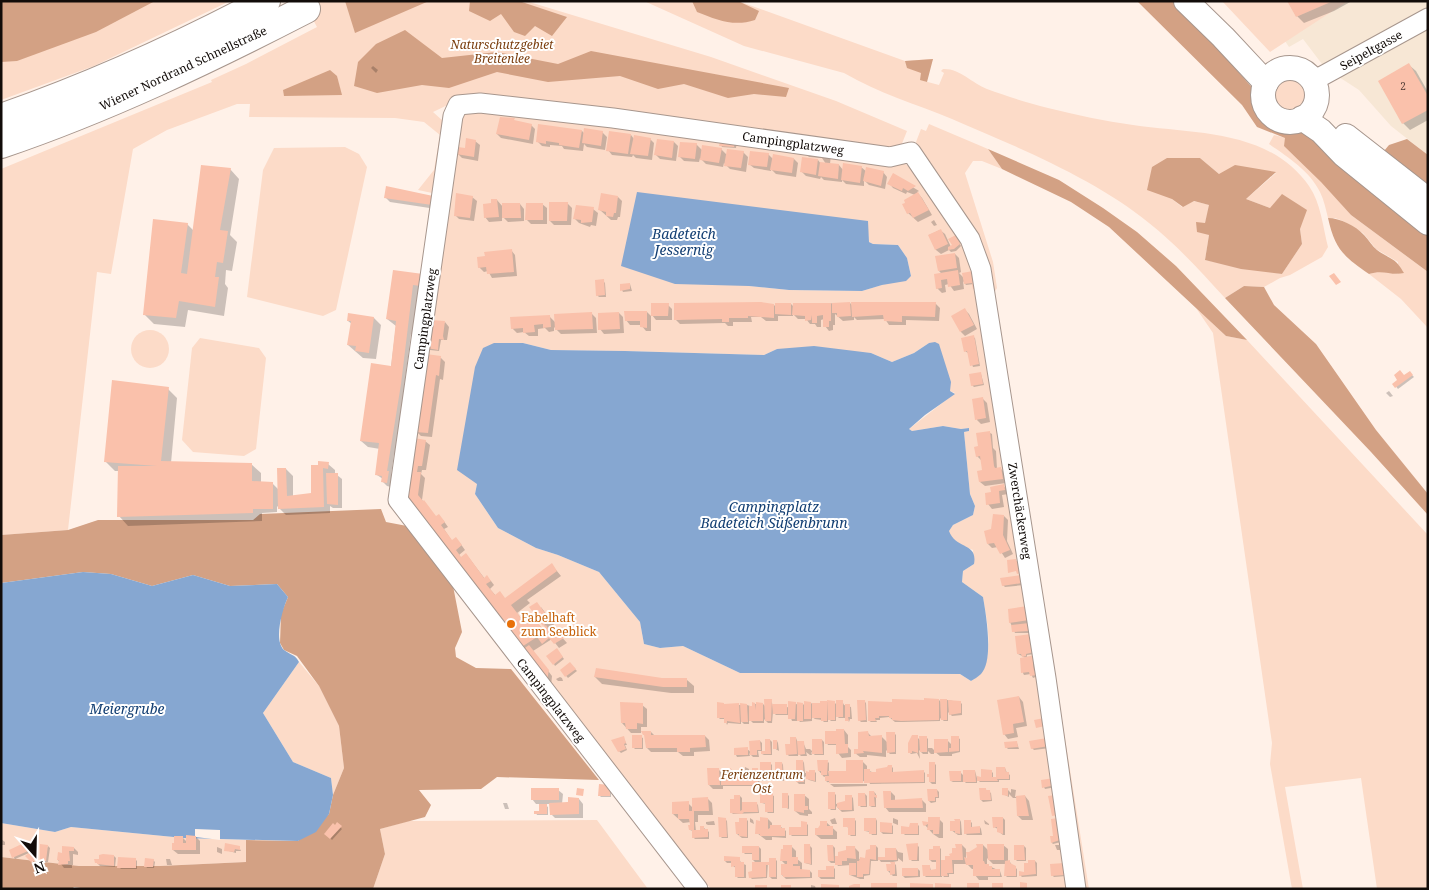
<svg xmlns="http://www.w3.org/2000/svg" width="1429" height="890" viewBox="0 0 1429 890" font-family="'Noto Serif',serif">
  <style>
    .commercial { fill: #f7e7d5 }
    .green { fill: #fcdbc8; fill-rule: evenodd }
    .forest { fill: #d3a184 }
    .water { fill: #86a7d1 }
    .pier { fill: #fff1e8 }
    .shadow { fill: #0003; fill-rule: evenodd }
    .building { fill: #fac1ab }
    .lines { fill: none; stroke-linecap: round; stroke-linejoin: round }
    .minor-casing { stroke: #a7968d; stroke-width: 21 }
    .major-casing { stroke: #a7968d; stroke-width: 26 }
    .highway-casing { stroke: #a7968d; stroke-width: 30 }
    .minor { stroke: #fff; stroke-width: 19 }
    .major { stroke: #fff; stroke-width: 24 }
    .highway { stroke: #fff; stroke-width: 28 }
    .food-dot { fill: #e8710a; stroke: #fff; stroke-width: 2 }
    .labels { text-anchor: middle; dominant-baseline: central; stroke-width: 4; stroke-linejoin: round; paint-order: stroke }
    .number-label { font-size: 10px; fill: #4c3932 }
    .park-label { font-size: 12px; font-style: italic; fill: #7a3d0d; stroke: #fff }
    .street-label { font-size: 12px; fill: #120c09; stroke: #fff }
    .food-label { font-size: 12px; fill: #c56008; stroke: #fff; text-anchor: start }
    .water-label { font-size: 14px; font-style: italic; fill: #133f73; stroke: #fff }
  </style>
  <rect width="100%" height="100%" fill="#fff1e8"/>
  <polygon class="commercial" points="1258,1 1428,1 1428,155 1391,126 1359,90 1325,68 1303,39 1289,47"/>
  <g class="green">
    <polygon points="1,1 230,1 94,66 1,100"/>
    <polygon points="303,1 526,1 711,57 836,101 907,131 901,146 889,150 458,100 433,112 443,121 437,194 418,190 434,170 440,135 424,122 395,118 249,117 250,104 237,104 167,130 133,149 111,274 97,272 68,530 1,535 1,169 212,82 211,80 246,64 317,27"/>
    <path d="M644 1H738L905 61 933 59 924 81 939 85 944 73 941 71 943 69C959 68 972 83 987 89 1006 96 1028 103 1048 108 1076 115 1105 121 1133 125 1195 134 1269 129 1309 186 1321 203 1323 228 1328 247L1322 257 1290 275 1280 278 1264 287 1244 286 1225 298C1201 272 1177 245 1149 223 1094 178 1017 147 952 119 916 104 878 93 844 73L744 46ZM1200 158 1219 174 1276 173 1246 199 1270 208 1300 229 1302 244 1282 274 1205 260 1209 235 1196 223H1205L1210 205 1193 201 1182 207 1172 199Z"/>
    <polygon points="1222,1 1287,1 1296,17 1333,1 1348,1 1270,52"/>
    <circle cx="1290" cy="95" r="19"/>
    <path d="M484 111 901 161 922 176 967 246 977 273 1068 889H711L652 821 405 496 441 249 463 113ZM867 221 869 242 873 244 898 245 907 258 911 276 862 291 789 290 749 286ZM523 343 551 350 625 351 764 355 777 349 871 353 892 362 914 353 929 343 950 391 955 393 909 429 912 431 943 426 961 429 969 428V431L964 432 970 494 975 506 973 515 953 525 948 531C952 541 963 546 973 550L974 564 963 571 962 582 983 597C987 620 993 649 983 671 980 675 975 678 971 681L960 674 740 673 683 646 660 648 644 644 640 622 599 572 558 555 536 548 498 528 475 494 477 484Z"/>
    <polygon points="929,124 988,149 1002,169 982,161 973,161 965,173 993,262 997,288 994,293 1089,889 1081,889 988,272 918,151 916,142 921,129 926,131"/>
    <path d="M1274 135 1286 138 1351 215 1428 272V328L1401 299 1369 274 1378 271 1398 274V262L1376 249 1363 233 1343 221 1335 218H1328C1326 210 1324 200 1320 192 1310 171 1288 157 1269 144Z"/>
    <polygon points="345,147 359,154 367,167 336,310 323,316 247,297 263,170 274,148"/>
    <polygon points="1196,308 1226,336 1247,340 1428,535 1428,889 1377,889 1361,778 1285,787 1303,889 1292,889 1270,764 1272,743 1213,333"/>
    <circle cx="150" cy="349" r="19"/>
    <polygon points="200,338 259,348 266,358 256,449 244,456 193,452 182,440 192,348"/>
    <polygon points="299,662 319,686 339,726 344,768 333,795 331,778 293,762 263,713"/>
    <polygon points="597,820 648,889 373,889 385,854 380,829 408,821"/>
    <polygon points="1,823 55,832 71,827 184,838 246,840 246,862 160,866 79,866 1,857"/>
  </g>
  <g class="forest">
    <polygon points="1,1 155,1 96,32 17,61 1,62"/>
    <polygon points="345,1 429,1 355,33"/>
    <polygon points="470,1 519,1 567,17 552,36 535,26 525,36 514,32 501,14 490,21 469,11"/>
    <path d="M692 1H738L759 11 755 20C734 27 717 20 697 12Z"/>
    <polygon points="1137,1 1176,1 1256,92 1258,107 1266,119 1275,126 1285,130 1298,129 1340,161 1428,232 1428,272 1351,215 1321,182 1284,146 1285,138 1257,127 1242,105"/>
    <polygon points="405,30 442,58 497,52 558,64 591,51 789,88 786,97 754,94 728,98 684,84 658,89 620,76 548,82 497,72 449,88 422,85 377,93 354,86 358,62 376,44"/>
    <polygon points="933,59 927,82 920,80 921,73 907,68 905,61"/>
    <polygon points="330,70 337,76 342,95 284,96 283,90"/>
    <polygon points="1407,139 1428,155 1428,187 1384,151 1389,145"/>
    <polygon points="988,149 1059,180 1103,208 1137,232 1176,266 1247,340 1226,336 1109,227 1071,202 1002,169"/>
    <polygon points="1167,158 1200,158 1219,174 1235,165 1276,172 1246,199 1270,208 1282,194 1307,210 1300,229 1302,244 1282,274 1241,269 1205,260 1209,235 1197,232 1196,222 1205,223 1209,205 1194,201 1183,207 1172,199 1147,190 1152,167"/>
    <path d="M1328 218C1340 218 1356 226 1364 235 1369 240 1372 246 1377 250 1391 260 1395 257 1404 273 1391 276 1383 269 1369 274 1343 256 1335 249 1328 218Z"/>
    <polygon points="1244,286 1264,287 1274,305 1316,344 1376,430 1428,494 1428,515 1371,452 1225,298"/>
    <polygon points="381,509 386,522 407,526 453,586 462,632 455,648 456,657 476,668 511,669 599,780 497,777 481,789 419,790 431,805 425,817 380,829 385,854 373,889 87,889 74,887 72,889 1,889 1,857 79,866 160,866 246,862 246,840 298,841 329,814 333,795 344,768 339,726 319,686 297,656 284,650 280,643 281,614 288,597 277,584 230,586 193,575 152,586 111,574 83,572 1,583 1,535 68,530 98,520 253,520 260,514"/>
  </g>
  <g class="water">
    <polygon points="637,192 868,221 869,242 873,244 898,245 907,258 911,276 906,281 882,285 862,291 789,290 749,286 675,284 621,266"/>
    <path d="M935 342 939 344 951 382 950 391 955 394 925 415 909 429 912 431 943 426 961 429 969 428V431L964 432 970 494 975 506 973 515 953 525 949 531C956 550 978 542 974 564L963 571 962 582 983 597C986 614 994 661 981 674 978 677 974 679 971 681L960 674 740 673 683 646 660 648 644 644 640 622 599 572 558 555 536 548 498 528 475 494 477 484 457 470 475 367 483 348 494 343H523L551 350 625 351 764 355 777 349 814 346 871 353 892 362 914 353 929 343Z"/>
    <path d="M83 572 111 574 152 586 193 575 230 586 277 584 288 597C283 608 273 640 284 650 290 655 295 654 299 662L263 713 293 762 331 778 333 795 329 814 316 832 298 841 184 838 71 827 55 832 1 823V583Z"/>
  </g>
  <polygon class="pier" points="195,829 220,830 220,840 196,837 195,836"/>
  <g class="shadow">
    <polygon points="1288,1 1352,1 1334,11 1304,23 1297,16"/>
    <polygon points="1409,65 1416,71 1428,92 1428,120 1410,130 1403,123"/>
    <polygon points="373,66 378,70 376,73 371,68"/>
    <polygon points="531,125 535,129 533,144 501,138 497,134"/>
    <polygon points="582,131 585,134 602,132 607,137 605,150 587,147 584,144 583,151 564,149 562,146 550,145 550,147 542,146 538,142"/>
    <polygon points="631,135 634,139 650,139 654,143 652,160 636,158 633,155 632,157 612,155 608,150"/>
    <polygon points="658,140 674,142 678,146 676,161 660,159 656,155"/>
    <polygon points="475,141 480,145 478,161 462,158 458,154"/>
    <polygon points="737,141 736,148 722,147 721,145"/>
    <polygon points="696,144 703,151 721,149 727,155 743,152 748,157 746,172 730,169 724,163 723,167 706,164 700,158 699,162 684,161 680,157"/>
    <polygon points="808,149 831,155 830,164 839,165 843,170 861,167 867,172 883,172 887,177 885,189 869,185 864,180 864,186 846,184 842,180 842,182 824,180 821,177 820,179 806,176 801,171 818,160 821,164 826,164 822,158 809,157 807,155"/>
    <polygon points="768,154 774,160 794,159 798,163 796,177 776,174 771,169 771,171 754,168 749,164"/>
    <polygon points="230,169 239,179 230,235 237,242 232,271 226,270 225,284 228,288 224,316 188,310 185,327 154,324 145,315 187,224 194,231"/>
    <polygon points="893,175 919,191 917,192 922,198 932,215 918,222 908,213 915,195 907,192 906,194 893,188 889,183"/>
    <polygon points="433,197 436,209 390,202 386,198"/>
    <polygon points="472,197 477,201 474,221 459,219 455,215"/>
    <polygon points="618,197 622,201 620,217 618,217 617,220 611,220 600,210"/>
    <polygon points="497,200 503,207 520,204 524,209 524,221 508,222 502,216 502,221 489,222 485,217 492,204"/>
    <polygon points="567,203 572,208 571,225 554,225 550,221"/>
    <polygon points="542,204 547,208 547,224 531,224 527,220"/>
    <polygon points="593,209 598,213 596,226 591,225 590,227 579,223 575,219"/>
    <polygon points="934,220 937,225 934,226 931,222"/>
    <polygon points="940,230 945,234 951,247 954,246 956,236 961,246 956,251 951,252 949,250 941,254 936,250 929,235"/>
    <polygon points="511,250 515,255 517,276 492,278 488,271 484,272 479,267"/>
    <polygon points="955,254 959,258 961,272 959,273 964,278 973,272 976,290 974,284 966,285 963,281 964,289 954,291 949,284 945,285 946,292 942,293 937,288 942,274 939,271"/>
    <polygon points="394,271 422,276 414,334 411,334 404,388 407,392 397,454 394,454 391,475 393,476 391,487 387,486 383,482 383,479 377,475 380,449 368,447 361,441 391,367 396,326 387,319"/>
    <polygon points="603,281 605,283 606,297 599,297 597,295"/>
    <polygon points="630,284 632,291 623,292 622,290"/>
    <polygon points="850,303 853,306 935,303 940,308 939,321 906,320 906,325 889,325 885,319 857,320 854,317 854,320 843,321 835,314 835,325 833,325 833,330 829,331 825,326 824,319 821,320 821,327 817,327 815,324 810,324 806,319 798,319 793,314 793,316 778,316 778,321 766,321 761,317 751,317 752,322 733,322 733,326 728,326 725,323 680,324 676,320 774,305 776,307 791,304 794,307 794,304"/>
    <polygon points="668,305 672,309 672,320 656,320 652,315"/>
    <polygon points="964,309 969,314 977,329 965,336 961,332"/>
    <polygon points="647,312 651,316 651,331 646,331 641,325 630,325 626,320"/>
    <polygon points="591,313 596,318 597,333 561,334 554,327 554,331 549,332 545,328 538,329 538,336 529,336 524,332 517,333 512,328 549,316 556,323"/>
    <polygon points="619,313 623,317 624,333 604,334 600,329"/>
    <polygon points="374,318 381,325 376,359 363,358 348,345 352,324 348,321"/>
    <polygon points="445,322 449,327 447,340 441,340 439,351 430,350 428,348"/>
    <polygon points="973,337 975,338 980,366 973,367 968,353 965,351"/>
    <polygon points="427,356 441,358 445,362 443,380 440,379 432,437 421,436 416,431"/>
    <polygon points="981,374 984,385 974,387 972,385"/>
    <polygon points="1411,374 1414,377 1398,389 1394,384 1404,376"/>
    <polygon points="168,389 177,398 171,463 251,464 261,473 261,483 272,483 279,490 286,469 293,476 293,496 312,494 313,466 328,464 335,470 335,475 337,475 342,479 342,508 333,508 330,506 330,513 286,515 277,506 277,512 262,513 262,521 128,526 119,516 119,471 115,471 105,461"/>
    <polygon points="1389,391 1393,396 1390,397 1386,393"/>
    <polygon points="982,398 987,403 990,422 981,424 977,420"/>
    <polygon points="990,433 992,434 993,448 996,451 997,469 1001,469 1005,473 1006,483 985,486 980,482 983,472 982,461 977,456"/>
    <polygon points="425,441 430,445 426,470 422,470 421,474 425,478 422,500 436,517 443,520 448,527 444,529 452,541 460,543 465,550 459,555 461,558 466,554 485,579 487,577 491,581 494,585 490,589 496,596 506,599 552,565 561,576 527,600 530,603 517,613 525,623 532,617 543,629 546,627 544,625 541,607 554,625 552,626 567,643 559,648 552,639 533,651 552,676 551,686 408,495"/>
    <polygon points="1003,486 1008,490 1008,494 1002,495 1004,507 992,509 988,504 992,493"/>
    <polygon points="1004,516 1008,520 1007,541 1013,554 1005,558 998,547 992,548 988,544"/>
    <polygon points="1023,578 1024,585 1005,587 1003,585"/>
    <polygon points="1009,610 1030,622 1027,622 1030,626 1031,631 1029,631 1029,633 1015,633 1010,622"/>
    <polygon points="1016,637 1035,654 1027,655 1027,658 1037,665 1034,665 1035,672 1038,676 1033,678 1031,674 1024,675 1023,673 1021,659 1026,658 1018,654"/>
    <polygon points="558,651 564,659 555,666 554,664"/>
    <polygon points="570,664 577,671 568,678 561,670"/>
    <polygon points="560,677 562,678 563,681 558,681 556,679"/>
    <polygon points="595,677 687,680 694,686 694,693 671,693 602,684"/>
    <polygon points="1019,697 1023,702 1027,726 1016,728 1018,737 1008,739 1004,734"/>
    <polygon points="771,700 773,706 786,706 790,709 795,703 799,706 803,704 806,707 806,703 821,704 821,702 834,702 837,705 842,701 844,705 851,707 852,719 850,719 849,722 847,718 839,718 836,715 836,721 831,721 828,718 828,722 824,722 822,720 815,719 812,717 812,721 800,722 797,718 797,721 792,721 790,715 776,715 773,712 772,723 768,723 764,719 764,723 753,723 749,719 749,724 744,724 741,721 741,724 728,723 727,725 725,719 720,719 718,717 725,705 747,705 753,707 753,704 763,704 766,707"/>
    <polygon points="939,700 942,703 947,700 960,702 962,704 962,715 952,716 948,712 948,721 944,721 940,718 940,721 903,722 895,722 889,717 880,718 880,720 876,720 877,722 871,722 868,720 893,703"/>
    <polygon points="864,701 866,703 867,722 861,722 859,720"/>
    <polygon points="642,705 647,709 647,727 641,727 641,733 631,733 622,723"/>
    <polygon points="844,730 848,735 848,747 851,750 851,757 842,758 838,753 837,745 828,745 827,743"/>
    <polygon points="651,732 655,736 705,736 709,740 710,751 694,752 694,756 683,756 678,752 651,752 647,748 646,737"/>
    <polygon points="868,733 872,737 881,736 888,743 894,733 896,735 896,754 890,754 886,750 886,757 867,755 867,757 860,757 855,753 860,751"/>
    <polygon points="623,737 627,745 625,745 627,750 621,753 619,751"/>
    <polygon points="641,737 643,738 643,749 635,749 633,747"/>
    <polygon points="917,737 920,740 926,737 928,739 928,748 932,748 935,751 947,740 952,745 958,738 960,739 960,752 952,754 952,756 940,756 934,751 934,754 931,754 928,751 928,754 923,754 919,750 920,759 917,753 911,754 910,753"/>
    <polygon points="796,738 798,743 803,742 806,749 810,749 813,752 822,740 824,742 824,755 815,755 811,752 812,755 810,755 806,752 807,756 801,756 798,753 798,756 789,756 787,754"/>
    <polygon points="1047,739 1050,748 1034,750 1032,748"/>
    <polygon points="770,740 772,742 772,755 764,755 762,754 766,752"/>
    <polygon points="760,741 762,743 762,751 758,751 759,757 753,757 749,753 750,756 737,757 736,755 747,749 751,752"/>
    <polygon points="777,741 778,743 779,751 774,748"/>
    <polygon points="1017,743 1019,749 1008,749 1006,747"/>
    <polygon points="803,761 804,763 805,773 815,772 816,773 816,782 809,780 805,776 805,784 799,784 797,782"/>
    <path d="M862 761 867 766V770L877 774 891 766 893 768V773L923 771 925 773V783L867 784V786L834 787 826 781V776L824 777 819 771 828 762 829 763V772H848ZM869 781 870 784H830L827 782Z"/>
    <polygon points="770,763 772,765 772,776 767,776 768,781 763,781 759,778 760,786 723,786 723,789 713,789 709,785 719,770 723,774 723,777 726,777 731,769 733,773 743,773 745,778 749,780 749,772 745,770 745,767 749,769 749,773 758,770 761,773"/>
    <polygon points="782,763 783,765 784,781 779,781 777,780"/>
    <polygon points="934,763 936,765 936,784 932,784 930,782 930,776"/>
    <polygon points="1005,768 1007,773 1010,775 1010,780 999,780 999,782 980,782 977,779 977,783 966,783 963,780 963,782 953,782 951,781 961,773 964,776 975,771 977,778 982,778 991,771 993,773 993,778 997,778"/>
    <polygon points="1055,781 1056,787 1045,789 1044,787"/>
    <polygon points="611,788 611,797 601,797 599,795"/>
    <polygon points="985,789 991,793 992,801 983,802 981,800"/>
    <polygon points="1011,789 1016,790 1015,797 1025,796 1029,801 1033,820 1022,820 1018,816 1017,798 1013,798 1009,794 1009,797 1003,794 1008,790 1011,793"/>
    <polygon points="558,790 563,794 562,804 579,799 583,804 583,818 555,818 551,814 551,804 544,804 548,807 548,815 537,815 536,813 540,812 540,804 536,804 532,799"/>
    <polygon points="937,790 939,792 939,798 936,798 936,802 931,803 929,801"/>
    <polygon points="874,792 876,794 876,807 872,807 870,806"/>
    <polygon points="891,792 895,796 895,801 922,800 926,804 926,812 889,812 885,807"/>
    <polygon points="834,793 836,795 836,804 847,802 851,796 853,798 854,811 842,812 836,806 836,810 831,810 829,808"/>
    <polygon points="787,794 789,796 789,809 784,807"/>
    <polygon points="865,794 867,796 867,807 861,807 859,805"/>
    <polygon points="772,795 774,796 774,813 768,813 767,812 766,804 762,803"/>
    <polygon points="804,795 809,799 809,809 812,812 812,814 808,814 808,816 800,815 795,811"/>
    <polygon points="740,796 742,798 742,803 756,803 758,805 759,813 733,814 731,812"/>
    <polygon points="708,799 712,803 713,815 698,815 698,822 695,822 696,831 701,831 704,828 709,832 709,839 695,839 693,837 693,831 690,830 691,822 683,823 673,814 688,803 693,808"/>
    <polygon points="503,803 507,803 509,809 505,809"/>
    <polygon points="750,818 753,820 754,824 750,822"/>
    <polygon points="835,818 837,824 832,824 830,820"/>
    <polygon points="893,818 898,820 898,825 893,823"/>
    <polygon points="1003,818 1005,820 1005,835 1003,835 998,831 998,829 994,827"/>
    <polygon points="725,819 727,821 728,838 722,838 720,836"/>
    <polygon points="746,819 748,821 748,838 742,838 737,834"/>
    <polygon points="768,819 772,823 772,826 781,827 786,831 786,838 772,837 772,840 766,840 757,833 761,822"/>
    <polygon points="854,819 856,821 856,836 851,836 849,834 849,828 845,826"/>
    <polygon points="876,819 877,821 877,835 872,835 870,832 865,831"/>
    <polygon points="939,819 943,823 943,838 939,838 933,834 925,825"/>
    <polygon points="960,820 961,822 962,835 958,835 951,830"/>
    <polygon points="984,820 989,824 989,825 985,824"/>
    <polygon points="1052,820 1061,842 1053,844 1052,843 1054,837"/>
    <polygon points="714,821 715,825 708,825 706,824 706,822"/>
    <polygon points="970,821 972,823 972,828 980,827 981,829 982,835 967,835 965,833"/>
    <polygon points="826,822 837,832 837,839 821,839 816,835 818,829"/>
    <polygon points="806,823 808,825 808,836 792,836 790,834 802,828"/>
    <polygon points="337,824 342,829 332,840 325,833"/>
    <polygon points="891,824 893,826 893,834 883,834 881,832"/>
    <polygon points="917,824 919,826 919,835 905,835 903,833"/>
    <polygon points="196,837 200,841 200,854 178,854 173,850 183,838 187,842"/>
    <polygon points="1,839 5,842 5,845 1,845"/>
    <polygon points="24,845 29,853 15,859 10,851"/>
    <polygon points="917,845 919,847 919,861 912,861 910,859"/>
    <polygon points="962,845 966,849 966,859 969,859 969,853 983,845 989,851 1003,845 1008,849 1008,862 1010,862 1012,865 1017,869 1017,877 1007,877 1005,875 1006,864 993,864 987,858 987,865 1000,871 1002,877 988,877 988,880 979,880 975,875 975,869 972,869 967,864 954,864 954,874 949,874 949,877 944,877 942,874 942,877 926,877 924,875 930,867 931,871 937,870 937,862 932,862 930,860 939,847 941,849 941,861 947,861"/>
    <polygon points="1055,845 1059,845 1061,850 1057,850"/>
    <polygon points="48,846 50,848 48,862 43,862 41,860"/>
    <polygon points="810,846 812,848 812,865 805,863"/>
    <polygon points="833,846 835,848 835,857 840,857 855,848 859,852 859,859 867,859 876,846 878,848 878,858 887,858 896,849 898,852 903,853 903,862 898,858 898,861 893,862 896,865 897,876 893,876 888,871 892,865 892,862 881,862 878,858 878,861 871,861 870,875 864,876 864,879 860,879 850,875 851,865 838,866 836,863 831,863 829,861"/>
    <polygon points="1024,846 1026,848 1026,861 1017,861 1015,859"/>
    <polygon points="217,847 222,849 222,854 217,852"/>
    <polygon points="239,847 241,851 236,851 236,853 225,850"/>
    <polygon points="759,847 761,849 761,863 768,863 767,878 752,879 750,877 754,873 757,864 753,860 753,854 745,854 743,852"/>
    <polygon points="792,847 796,851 796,858 802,863 802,871 810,871 812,873 812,878 786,879 782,875 786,865 781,860"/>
    <polygon points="74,848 78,852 78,855 73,854 73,865 72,865 72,868 64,868 58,860 63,854"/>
    <polygon points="114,856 116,858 115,867 100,866 96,862"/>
    <polygon points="739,858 741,863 746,865 746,878 738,878 736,876 736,868 733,866 733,863 727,863 725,861"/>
    <polygon points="135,859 137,861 137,869 121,869 119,867"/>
    <polygon points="166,859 170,859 172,865 167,865"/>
    <polygon points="775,859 777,861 777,879 772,879 770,877"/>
    <polygon points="153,860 155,862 154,868 147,868 146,866"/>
    <polygon points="1035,861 1037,863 1037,876 1022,877 1020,875 1026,873"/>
    <polygon points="1064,865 1066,876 1054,877 1052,875"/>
    <polygon points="833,867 835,869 835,879 821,879 819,877"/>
    <polygon points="918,869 920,871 920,877 905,878 903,876"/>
    <polygon points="811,885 815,886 816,889 806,889 811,889"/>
  </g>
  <g class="building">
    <polygon points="1287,1 1333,1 1296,17"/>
    <polygon points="1409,63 1428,96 1428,110 1402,124 1378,81"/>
    <polygon points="500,117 515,118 514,120 532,124 529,140 496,134"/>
    <polygon points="538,124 582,130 579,148 559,145 559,143 546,141 546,144 536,142"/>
    <polygon points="584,128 603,131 601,146 582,143"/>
    <polygon points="609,131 631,134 628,154 606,151"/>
    <polygon points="634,135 651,138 648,156 630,154"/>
    <polygon points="721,137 736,138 734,147 719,146"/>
    <polygon points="466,138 476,140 474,157 456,154 458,147 465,148"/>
    <polygon points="657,139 674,141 672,158 654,155"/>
    <polygon points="680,142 697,143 695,159 678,157"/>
    <polygon points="702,145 722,148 719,163 700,160"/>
    <polygon points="727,149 744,151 741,168 724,166"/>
    <polygon points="750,151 769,153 767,167 748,165"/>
    <polygon points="773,154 794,158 792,173 770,170"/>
    <polygon points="802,157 818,159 816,175 800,172"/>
    <polygon points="820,162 839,164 838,179 818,176"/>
    <polygon points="843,163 862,166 860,183 841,180"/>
    <polygon points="201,165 231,168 220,230 228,231 223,263 217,262 215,277 219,277 215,307 179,301 176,318 143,315 153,219 188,223 181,273 187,274"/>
    <polygon points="866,167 884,171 881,186 863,181"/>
    <polygon points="893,173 916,186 908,191 903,188 902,191 887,184"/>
    <polygon points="386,186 433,196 432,205 384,198"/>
    <polygon points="918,192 929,210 913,218 910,213 907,214 902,204 905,203 904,200"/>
    <polygon points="456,193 473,196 470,218 454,216"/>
    <polygon points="601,193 618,196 616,213 614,213 613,217 606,216 606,212 598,210"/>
    <polygon points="491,199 497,199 499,217 484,218 483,204 491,203"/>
    <polygon points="549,202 568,202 567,221 549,221"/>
    <polygon points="502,203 520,203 521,218 502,218"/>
    <polygon points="526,203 543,203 543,220 525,220"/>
    <polygon points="576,205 594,207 592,222 581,223 581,220 573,219"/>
    <polygon points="941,229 948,244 935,250 928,235"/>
    <polygon points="956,235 960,244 954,249 948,250 948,247 952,245 948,239"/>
    <polygon points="512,249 514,272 487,274 486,267 478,268 477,257 485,256 484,252"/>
    <polygon points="955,253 957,268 938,271 935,256"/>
    <polygon points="393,270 423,274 421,286 413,285 401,384 387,471 389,471 387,483 381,482 382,476 375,475 379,443 360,441 371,363 391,366 396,321 386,319"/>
    <polygon points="958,270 960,285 948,287 947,279 941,280 942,288 936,289 934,274"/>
    <polygon points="973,271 976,288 973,289 972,283 964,284 962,273"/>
    <polygon points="1334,273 1341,282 1336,285 1329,276"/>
    <polygon points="604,279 605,295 596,296 595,280"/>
    <polygon points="630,283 630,289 620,291 620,284"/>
    <polygon points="761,302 774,304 774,318 748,316 748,318 729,318 729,322 722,322 722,319 674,320 674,303"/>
    <polygon points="850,302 851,316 837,317 837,313 832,313 832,303"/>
    <polygon points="851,302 936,302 935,317 902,316 902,322 884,321 883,315 852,317"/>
    <polygon points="651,303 669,303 668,316 651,316"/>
    <polygon points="775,303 791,303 791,315 775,314"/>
    <polygon points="793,303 831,303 831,321 829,321 829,327 823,327 823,315 817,316 817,323 812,323 812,315 811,320 805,321 805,316 792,315"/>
    <polygon points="965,308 974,325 960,332 951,316"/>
    <polygon points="624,311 647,311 647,328 640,327 640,321 625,321"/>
    <polygon points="592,312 593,329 555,330 554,314"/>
    <polygon points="619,312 620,329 598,330 598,313"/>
    <polygon points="348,313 374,317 369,353 355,351 356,346 347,345 351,321 347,321"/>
    <polygon points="550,315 551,327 543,328 543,324 534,325 535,332 523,333 523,328 511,329 510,317"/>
    <polygon points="431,320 445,321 443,336 444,340 439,339 438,350 427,348"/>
    <polygon points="974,335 979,364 970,366 967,351 964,352 961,338"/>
    <polygon points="426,354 441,356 439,376 436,375 428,433 415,432"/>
    <polygon points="1400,370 1404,375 1410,371 1413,375 1395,388 1392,384 1397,380 1394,375"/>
    <polygon points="981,372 983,384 971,386 969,374"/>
    <polygon points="112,380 169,387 161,461 252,463 252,481 273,482 273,509 253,509 253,513 117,517 118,466 157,466 104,462"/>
    <polygon points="983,397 986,418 975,420 972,399"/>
    <polygon points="990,431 994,466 995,468 1001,467 1003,479 979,482 977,471 982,470 980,456 976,457 974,447 978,446 976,433"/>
    <polygon points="414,438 426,440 422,466 418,466 417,472 421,472 418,495 423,501 424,500 436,516 439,514 445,522 441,525 452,540 456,537 462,545 456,550 461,557 466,553 484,578 487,575 491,581 486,584 495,595 500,591 505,598 552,563 557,571 511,605 524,622 532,616 542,628 546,625 549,630 554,626 564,638 554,644 549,638 542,644 537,637 520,648 406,496"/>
    <polygon points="318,461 329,462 328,469 323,468 324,507 278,509 277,468 286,468 287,496 311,493 311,465 318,465"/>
    <polygon points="326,473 338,473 338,505 327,504"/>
    <polygon points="1004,484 1005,490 999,491 1000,503 986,505 985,493 991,492 990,487"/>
    <polygon points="993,514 1004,515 1003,535 1010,550 1000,554 994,543 987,544 984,531 991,529"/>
    <polygon points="1016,559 1016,561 1019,560 1021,573 1017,574 1016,571 1008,573 1007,560"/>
    <polygon points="1021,575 1022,583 1002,586 1000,578"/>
    <polygon points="537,602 550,620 543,626 529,607"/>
    <polygon points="1027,606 1029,620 1009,623 1008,609"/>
    <polygon points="1029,623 1030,630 1028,630 1028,631 1012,632 1011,625"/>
    <polygon points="1031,634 1034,652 1026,654 1026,656 1022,657 1021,654 1017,654 1015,636"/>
    <polygon points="529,645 549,670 547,681 522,650"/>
    <polygon points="557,648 563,657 553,665 546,656"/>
    <polygon points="1035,655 1036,663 1033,664 1034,671 1037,670 1037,675 1030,676 1029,672 1021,673 1020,658"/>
    <polygon points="570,662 576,669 565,677 560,670"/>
    <polygon points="596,668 662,678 687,678 687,687 663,687 594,677"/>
    <polygon points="1019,696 1024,722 1013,724 1014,733 1003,735 997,700"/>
    <polygon points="924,698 939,699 939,720 901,721 892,720 892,718 889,718 889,716 879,716 879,718 875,718 876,721 868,721 868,701 892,702 892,699 924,700"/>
    <polygon points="764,699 772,699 771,721 765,721"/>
    <polygon points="940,699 947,699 947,720 941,720"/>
    <polygon points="827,700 835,701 835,720 828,720"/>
    <rect x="836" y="700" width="7" height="17"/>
    <polygon points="857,700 865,700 866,720 858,721"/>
    <polygon points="948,700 961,701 961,713 949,715"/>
    <polygon points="788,701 796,702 795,719 788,719"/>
    <polygon points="804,701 811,702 811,719 804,719"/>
    <polygon points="820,701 827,701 827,721 821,721 821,718 812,718 812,703 820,703"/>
    <polygon points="620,702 643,703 643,724 637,723 637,729 626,729 625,723 621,723"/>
    <polygon points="717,702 724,703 724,704 739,703 740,723 727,721 727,723 724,723 724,718 717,718"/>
    <polygon points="752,702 755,703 756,710 756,702 763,703 763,721 749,721 749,706 752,706"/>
    <polygon points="797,702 803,703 803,721 797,721"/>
    <polygon points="740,703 747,704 748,722 741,722"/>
    <polygon points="772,704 787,704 787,714 773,714"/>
    <polygon points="845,704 850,704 850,717 848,717 849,721 845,721"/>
    <polygon points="1044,718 1045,726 1036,728 1034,720"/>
    <polygon points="836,729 844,729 845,744 848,744 848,753 836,754 836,744 825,744 825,731 836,731"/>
    <polygon points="641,731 651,731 651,735 705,735 706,747 690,748 690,752 677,752 677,748 646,748 644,735 643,735"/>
    <polygon points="868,731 869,736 882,735 882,753 863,751 864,753 854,754 854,749 858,749 858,732"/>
    <polygon points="886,732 895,732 895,752 887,753"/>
    <rect x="632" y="735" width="10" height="13"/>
    <polygon points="912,735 918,735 918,753 912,751 912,753 908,753 908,743"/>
    <polygon points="624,736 626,743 624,744 626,749 618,752 611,740"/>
    <polygon points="919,736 927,736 927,752 920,752"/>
    <polygon points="951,736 959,736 959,751 949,752 949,748 951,748"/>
    <polygon points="790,737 796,737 797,754 786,755 785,744 790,744"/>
    <polygon points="1047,738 1049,746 1031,749 1029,741"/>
    <polygon points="765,739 770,739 771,754 761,754 761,751 765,751"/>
    <polygon points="812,739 822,739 823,754 812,754"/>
    <polygon points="934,739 948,739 948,752 934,753"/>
    <polygon points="760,740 761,750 757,750 757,755 750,755 749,741"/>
    <rect x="773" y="740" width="4" height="9"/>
    <polygon points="797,741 804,741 805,754 798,755"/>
    <polygon points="1017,741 1018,747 1005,748 1004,742"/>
    <polygon points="748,747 748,755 734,755 734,748"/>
    <polygon points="796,760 803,760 804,782 796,782"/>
    <polygon points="817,760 828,760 827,775 821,775 821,771 818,771"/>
    <polygon points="846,760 863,760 863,783 829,783 829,781 825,781 825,776 829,776 828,771 846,771"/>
    <polygon points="760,762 771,762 771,775 766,775 766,779 760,780"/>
    <polygon points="775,762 782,762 783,780 775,780"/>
    <polygon points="929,762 935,762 935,782 929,782 929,777 927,777 927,774 929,774"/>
    <polygon points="888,765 892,765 892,772 924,770 924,782 864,783 864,769 870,769 870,772 876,772 876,769 887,767"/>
    <polygon points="996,767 1005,767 1006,772 1009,772 1009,779 997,779 998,781 977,781 977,776 981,777 981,769 992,770 992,777 996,777"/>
    <polygon points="707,768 719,768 720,785 708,785"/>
    <polygon points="724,768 731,768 732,776 734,776 734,772 743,772 745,778 748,778 748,771 752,771 752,768 758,768 758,785 721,785 721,776 725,776"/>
    <polygon points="809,770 815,770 815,781 806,779 806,771 809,772"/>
    <polygon points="963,770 975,770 976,782 963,782"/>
    <polygon points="949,771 961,771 961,781 950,781"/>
    <polygon points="1054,778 1055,785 1042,788 1041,780"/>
    <polygon points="599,784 610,785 610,796 598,796"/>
    <rect x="531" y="788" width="28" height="12"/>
    <polygon points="577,788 584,789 583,796 576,795"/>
    <polygon points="979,788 986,788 986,790 990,790 991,800 980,800"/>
    <polygon points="1002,788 1008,788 1008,796 1002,795"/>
    <polygon points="927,789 937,789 938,797 935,797 935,801 928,801"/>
    <polygon points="869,791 874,791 875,795 877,795 877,798 874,797 875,806 869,806"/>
    <polygon points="883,791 891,791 891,800 922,798 923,808 884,808"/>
    <rect x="828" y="792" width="7" height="17"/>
    <polygon points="760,793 773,793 773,812 765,812 765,803 760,803"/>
    <rect x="782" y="793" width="6" height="15"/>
    <polygon points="858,793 865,793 866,806 858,806"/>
    <polygon points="794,794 805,794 805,806 808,806 808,810 804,810 804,813 794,811"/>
    <polygon points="734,795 740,795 740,811 742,810 742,802 757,802 758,812 744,812 742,814 730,813 730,799 734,799"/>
    <polygon points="845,795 852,795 852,810 839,810 839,808 837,808 837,803 845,801"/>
    <polygon points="1025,795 1029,816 1017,816 1016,796"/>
    <polygon points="1055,795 1058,815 1052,816 1048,796"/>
    <polygon points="568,797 579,798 579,814 550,815 549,803 568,802"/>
    <polygon points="708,797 709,811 694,811 694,830 700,830 700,826 704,826 704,829 708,829 708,837 692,838 692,830 689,830 688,825 690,825 689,819 678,819 678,814 672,814 672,802 689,801 689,811 692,811 692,798"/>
    <polygon points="539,804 547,804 547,814 534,814 534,811 539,811"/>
    <polygon points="718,817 726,818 727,837 719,837"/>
    <polygon points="760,817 768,818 768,829 770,828 770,825 781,825 781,828 785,828 785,836 760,836 760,834 755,834 756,820 760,821"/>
    <polygon points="928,817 940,817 939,834 933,834 933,830 927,830 928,824 924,826 923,825 922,821 928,822"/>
    <polygon points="992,817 1003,817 1003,834 997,832 997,827 993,828"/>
    <polygon points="739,818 747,818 747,837 739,836 739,834 736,834 735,822 739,822"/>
    <polygon points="843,818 855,818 855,835 848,835 848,827 843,827"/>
    <polygon points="864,818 876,818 876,834 869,834 869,831 864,831"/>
    <polygon points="1058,818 1060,840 1051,843 1050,836 1053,836 1051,819"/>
    <polygon points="954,819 960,819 960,834 955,833 955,831 950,831 950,821 955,821"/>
    <polygon points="964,820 971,820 971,827 980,826 980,833 964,834"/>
    <polygon points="801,821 807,822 807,835 789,835 789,827 801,827"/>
    <polygon points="820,821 827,821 827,826 833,826 833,835 815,835 815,828 818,828 820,825"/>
    <polygon points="337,822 342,826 330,839 324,834 333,823 335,825"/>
    <polygon points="880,822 892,823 892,833 880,832"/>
    <polygon points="910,823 918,823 918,834 901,834 901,826 909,827"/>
    <polygon points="186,835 196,836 196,850 172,850 172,843 174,843 174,836 183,836 183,843 186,843"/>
    <polygon points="24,843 28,851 12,858 9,850"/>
    <polygon points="225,843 240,846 240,850 235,849 234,852 224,851"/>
    <polygon points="918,843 917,860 909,860 906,844"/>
    <polygon points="40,844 48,845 46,861 40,861"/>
    <polygon points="804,844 810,844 811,864 804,863"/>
    <polygon points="955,844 962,844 963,860 952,860 953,873 947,873 948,876 941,876 941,860 945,860 945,856 950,856 949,854 952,853 952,848 956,848"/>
    <polygon points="976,844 983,844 983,861 984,861 985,864 989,864 989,866 992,866 992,869 1000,869 1000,876 973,876 973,865 966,865 964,857 967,858 966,852 969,852 977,847"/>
    <polygon points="987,844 1004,844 1004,860 988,860"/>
    <polygon points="783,845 792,845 792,857 798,857 798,864 793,864 793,866 800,866 800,869 810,870 810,877 783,877 783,875 781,875 781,864 787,864 787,861 780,861 781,849 783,849"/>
    <polygon points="827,845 833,845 834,861 828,861"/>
    <polygon points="870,845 876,845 876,860 870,859 869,874 863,874 863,877 857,877 857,861 859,861 860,857 865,858 866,850 870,849"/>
    <polygon points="1014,845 1024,845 1025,860 1014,860"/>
    <polygon points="62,846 74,847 74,851 69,851 70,861 68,861 68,864 58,865 59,860 57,860 58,852 62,853"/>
    <polygon points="742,846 759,846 759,860 752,860 752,853 742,853"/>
    <polygon points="846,846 855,846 856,859 847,858 847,861 842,861 842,865 835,865 835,856 838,856 838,852 846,850"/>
    <polygon points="933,846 940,846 940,876 923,876 922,865 930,865 930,870 936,869 936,860 929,860 929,849 933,849"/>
    <polygon points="885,848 896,848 897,860 878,860 878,857 885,857"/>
    <polygon points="29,853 35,859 32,863 25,856"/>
    <polygon points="103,854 114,855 114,866 97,864 97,863 95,863 94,859 99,859 99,855"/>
    <polygon points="724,856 740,857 740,862 744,862 744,877 735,877 735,866 731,867 731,861 724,861"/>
    <polygon points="118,857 136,858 136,868 117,868"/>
    <polygon points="145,858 154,859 153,867 144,867"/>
    <polygon points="769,858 776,858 776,877 769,877 769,865 766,865 766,877 749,878 748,872 752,871 752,862 769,862"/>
    <polygon points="1010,860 1010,863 1016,866 1016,876 1004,876 1005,861"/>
    <polygon points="1028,860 1035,860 1036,874 1019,876 1019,871 1024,872 1024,863 1028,863"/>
    <polygon points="890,862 895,862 895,874 890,875 890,871 887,871 886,864 891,864"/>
    <rect x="849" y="863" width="7" height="12"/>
    <polygon points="1064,863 1065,875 1051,876 1050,864"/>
    <polygon points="826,866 834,866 834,877 818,877 818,870 826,870"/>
    <rect x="902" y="868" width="16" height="8"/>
    <polygon points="1020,882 1027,883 1027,889 1020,889"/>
    <rect x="871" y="883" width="26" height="6"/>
    <polygon points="910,883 933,884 933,889 910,889"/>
    <polygon points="935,883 951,884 951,889 935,889"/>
    <rect x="967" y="883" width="12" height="6"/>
    <rect x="992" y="883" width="11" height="6"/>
    <polygon points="821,884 839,885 839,889 821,889"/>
    <polygon points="854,884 860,884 860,889 849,889 849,886"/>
    <rect x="755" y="885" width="12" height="4"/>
    <rect x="781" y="885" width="10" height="4"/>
  </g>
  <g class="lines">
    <defs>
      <g id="minor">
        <polyline points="1313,81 1428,18"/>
        <polyline points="698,889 398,500 453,116 458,105 480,103 613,118 890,157 911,152 970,239 981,269 1046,678 1076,889"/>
      </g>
      <g id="major">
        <polyline points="1186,1 1223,37 1266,83"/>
        <circle cx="1290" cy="95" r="27"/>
        <polyline points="1302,118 1321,131 1344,155 1428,223"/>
        <polyline points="1346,136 1428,200"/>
      </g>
      <g id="highway">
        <path d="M1 118C93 86 181 46 266 1"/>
        <path d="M1 144C107 108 207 60 306 9"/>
      </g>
    </defs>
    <use href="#minor" class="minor-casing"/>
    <use href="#major" class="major-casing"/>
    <use href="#highway" class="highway-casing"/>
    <use href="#minor" class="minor"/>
    <use href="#major" class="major"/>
    <use href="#highway" class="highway"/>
  </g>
  <circle class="food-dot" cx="511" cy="624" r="5"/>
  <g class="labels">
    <g class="number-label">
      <text x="1403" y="86">2</text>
    </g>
    <g class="park-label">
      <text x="502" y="44">Naturschutzgebiet<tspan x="502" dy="14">Breitenlee</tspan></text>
      <text x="762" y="774">Ferienzentrum<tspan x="762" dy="14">Ost</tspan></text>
    </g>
    <g class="street-label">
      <text transform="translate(1371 50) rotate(-29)">Seipeltgasse</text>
      <text transform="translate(183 68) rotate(-25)">Wiener Nordrand Schnellstraße</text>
      <text transform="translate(793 143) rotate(8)">Campingplatzweg</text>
      <text transform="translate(425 319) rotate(-82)">Campingplatzweg</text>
      <text transform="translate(1020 511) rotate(81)">Zwerchäckerweg</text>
      <text transform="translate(551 700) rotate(52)">Campingplatzweg</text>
    </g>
    <g class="food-label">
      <text x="521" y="617">Fabelhaft<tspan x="521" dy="14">zum Seeblick</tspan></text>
    </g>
    <g class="water-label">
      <text x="684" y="233">Badeteich<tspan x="684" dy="16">Jessernig</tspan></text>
      <text x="774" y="506">Campingplatz<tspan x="774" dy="16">Badeteich Süßenbrunn</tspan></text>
      <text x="127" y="708">Meiergrube</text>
    </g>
  </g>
  <rect width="1429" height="890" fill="none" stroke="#120c09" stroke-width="5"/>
  <g transform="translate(35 855) rotate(160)" stroke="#ffffff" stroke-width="4" paint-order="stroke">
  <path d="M0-4L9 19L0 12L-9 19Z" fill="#120c09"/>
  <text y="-8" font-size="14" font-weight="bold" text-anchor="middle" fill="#120c09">N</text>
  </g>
</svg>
